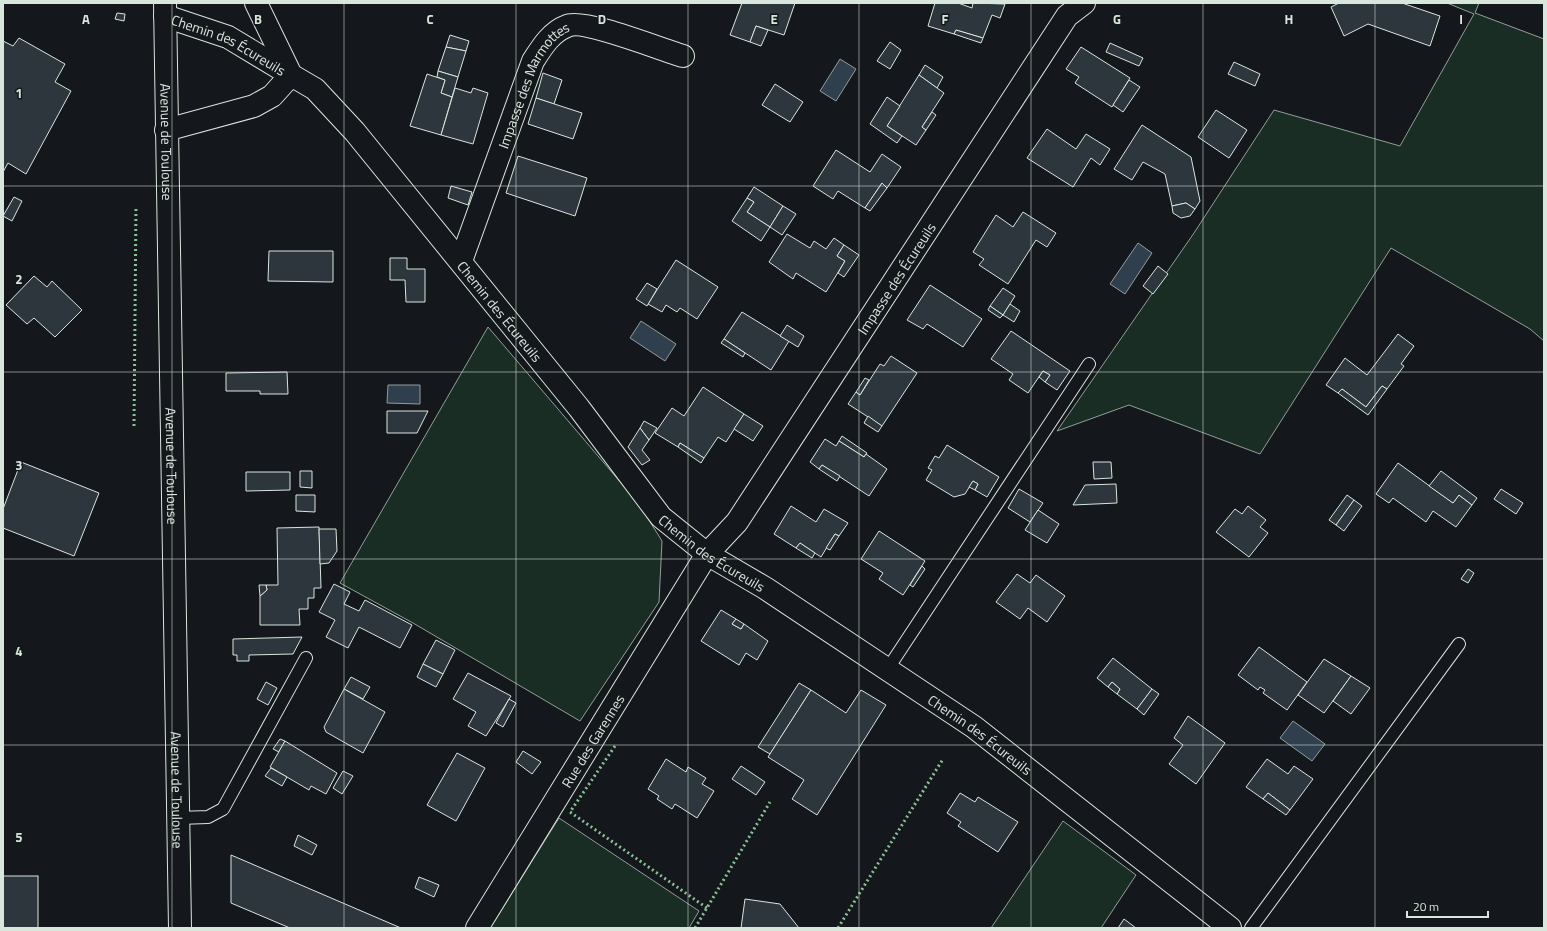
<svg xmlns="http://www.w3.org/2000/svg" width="1547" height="931" viewBox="0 0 1547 931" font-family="'Titillium Web',sans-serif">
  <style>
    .green { fill: #1a2d24; stroke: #939e99 }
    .water { fill: #2f3f4d; stroke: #939e99 }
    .building { fill: #2c363c; stroke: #d8e6dc }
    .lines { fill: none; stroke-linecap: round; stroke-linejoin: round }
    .service-casing { stroke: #d8e6dc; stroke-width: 14 }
    .minor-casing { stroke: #d8e6dc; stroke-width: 24 }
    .secondary-casing { stroke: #d8e6dc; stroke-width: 24 }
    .service { stroke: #14181c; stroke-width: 12 }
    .minor { stroke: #14181c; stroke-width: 22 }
    .secondary { stroke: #14181c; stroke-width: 22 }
    .hedge { stroke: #8ac095; stroke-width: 3; stroke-dasharray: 2 3; stroke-linecap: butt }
    .grid { fill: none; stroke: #d8e6dc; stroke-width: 1; stroke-opacity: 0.55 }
    .labels { text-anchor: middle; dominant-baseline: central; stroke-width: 3; stroke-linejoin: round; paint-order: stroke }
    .street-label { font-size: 14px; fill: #d8e6dc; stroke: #14181c }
    .grid-label { font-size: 13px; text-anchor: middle; font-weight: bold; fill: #d8e6dc; stroke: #14181c; stroke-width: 3; stroke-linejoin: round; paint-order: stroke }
  </style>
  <rect width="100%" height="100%" fill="#14181c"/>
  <g class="green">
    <polygon points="1447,3 1479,3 1475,13 1544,39 1544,341 1530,329 1391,248 1260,454 1129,405 1057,431 1194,233 1274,110 1400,146 1474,14"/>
    <polygon points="488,327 639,504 662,541 659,602 580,721 413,623 340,583"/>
    <polygon points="559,818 699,911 689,928 490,928"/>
    <polygon points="1063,821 1136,875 1101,928 991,928"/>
  </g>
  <g class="water">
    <polygon points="840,59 856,69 836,101 820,91"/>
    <polygon points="1138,243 1152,253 1125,294 1110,284"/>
    <polygon points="641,321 676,344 665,361 630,338"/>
    <polygon points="388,385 420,385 420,404 387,403"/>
    <polygon points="1293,721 1325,744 1312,761 1280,738"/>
  </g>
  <g class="building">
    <polygon points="742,3 795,3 784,35 756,26 750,42 730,35"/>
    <polygon points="935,3 958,3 972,8 973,3 1005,4 1000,18 992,15 983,38 956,30 954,34 928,26"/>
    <polygon points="1339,3 1402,3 1440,16 1430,46 1368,24 1344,36 1331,7"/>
    <polygon points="117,13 125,14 124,21 115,19"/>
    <polygon points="756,26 768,30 761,46 750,42"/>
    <polygon points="956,30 983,38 981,43 954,34"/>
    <polygon points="450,35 469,41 466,51 446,47"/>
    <polygon points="19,38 65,64 55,82 71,91 26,174 8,163 3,172 3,41 13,46"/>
    <polygon points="890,42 901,50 890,69 877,61"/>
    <polygon points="1110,43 1143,58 1139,66 1106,52"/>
    <polygon points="446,47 466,51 458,77 438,71"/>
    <polygon points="1081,47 1130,78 1112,107 1075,83 1079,77 1066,69"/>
    <polygon points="1234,62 1260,74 1255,86 1228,74"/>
    <polygon points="925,65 943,77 937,88 919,75"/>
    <polygon points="438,71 458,77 452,97 441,93 445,80 437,77"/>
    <polygon points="543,73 562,80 554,104 536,98"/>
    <polygon points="427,74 445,80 441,93 452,97 441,135 410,126"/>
    <polygon points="919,75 944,93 922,127 926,130 916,145 887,126"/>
    <polygon points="1129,80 1140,87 1123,112 1113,105"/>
    <polygon points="775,84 803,102 790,122 762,105"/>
    <polygon points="455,88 471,93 473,88 488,93 473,144 441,135"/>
    <polygon points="887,97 900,106 887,126 902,136 897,143 870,124"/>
    <polygon points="536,98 582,113 573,139 528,124"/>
    <polygon points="1216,110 1247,130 1229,158 1198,137"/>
    <polygon points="932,112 936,115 926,130 922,127"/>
    <polygon points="1142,125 1191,157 1200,201 1195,209 1186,203 1172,206 1165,174 1143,162 1132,180 1114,169"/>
    <polygon points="1047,129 1076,149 1086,134 1110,149 1100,165 1091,158 1073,187 1027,158"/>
    <polygon points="836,150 870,172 882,154 901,167 887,188 882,183 865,208 838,191 833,199 813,186"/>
    <polygon points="518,156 587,178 575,216 506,193"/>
    <polygon points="882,183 887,188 870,211 865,208"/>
    <polygon points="451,186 472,192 468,205 448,198"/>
    <polygon points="754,187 783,206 770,227 747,212 754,202 747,198"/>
    <polygon points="14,197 22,201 12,221 3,216"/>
    <polygon points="747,198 754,202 747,212 770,227 761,241 732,221"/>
    <polygon points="1186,203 1195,209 1190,216 1181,218 1173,213 1172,206"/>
    <polygon points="783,206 796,214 782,235 770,227"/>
    <polygon points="1023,212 1056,233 1047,247 1036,240 1008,284 979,265 984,259 973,252 996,215 1013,227"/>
    <polygon points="787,234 810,248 814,241 826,249 834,238 844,245 837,256 845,261 826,292 796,273 793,279 769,262"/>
    <polygon points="844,245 859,255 844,277 838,273 845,261 837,256"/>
    <polygon points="269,251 333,251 333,282 268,281"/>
    <polygon points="390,258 407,258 407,269 425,269 425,302 406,302 405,280 390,280"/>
    <polygon points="676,260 718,287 697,319 680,308 677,312 666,305 662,312 648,304"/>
    <polygon points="1158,266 1168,274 1153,294 1143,286"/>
    <polygon points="34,276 47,287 52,281 82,310 55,337 34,318 27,324 6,305"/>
    <polygon points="647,283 657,289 647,306 636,299"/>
    <polygon points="930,285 982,319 963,347 927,324 923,329 907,320"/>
    <polygon points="1003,288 1015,296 1003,315 990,306"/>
    <polygon points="1010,304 1020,311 1014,322 1003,315"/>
    <polygon points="990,306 1003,315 1000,318 988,310"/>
    <polygon points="742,312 789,341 771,370 724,339"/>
    <polygon points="787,325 804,336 798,347 780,336"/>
    <polygon points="1011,331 1070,371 1057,390 1045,382 1050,375 1043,371 1028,393 1009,380 1013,374 991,359"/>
    <polygon points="1398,334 1414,346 1401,364 1404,366 1387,389 1382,386 1366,407 1342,389 1338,393 1326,385 1345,358 1367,375"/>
    <polygon points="724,339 745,353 743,357 721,343"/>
    <polygon points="891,356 917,373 882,426 848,404 856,392 860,395 880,364 884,366"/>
    <polygon points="1043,371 1050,375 1045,382 1039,377"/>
    <polygon points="287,372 288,394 260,394 260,391 226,391 226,373"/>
    <polygon points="865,378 869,380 860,395 856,392"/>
    <polygon points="1382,386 1387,389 1368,415 1338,393 1342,389 1366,407"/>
    <polygon points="703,387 744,414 726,442 718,437 704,458 680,443 678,447 655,433 672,408 684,416"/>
    <polygon points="387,411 428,411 417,433 387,433"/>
    <polygon points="744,414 763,426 753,441 734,429"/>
    <polygon points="868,416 882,426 878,432 864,423"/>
    <polygon points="644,421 657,428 649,440 640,428"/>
    <polygon points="640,428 649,440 642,450 650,460 642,465 628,447"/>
    <polygon points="842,436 867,453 864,457 839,441"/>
    <polygon points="825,439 836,446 839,441 864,457 866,454 887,469 869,496 822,465 819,469 810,462"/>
    <polygon points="680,443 704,458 701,463 678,447"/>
    <polygon points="947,445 999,477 987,497 975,490 978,484 973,481 965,494 954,497 926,480 932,470 928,468 935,456 939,458"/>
    <polygon points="21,462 99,493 74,556 3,528 3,509"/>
    <polygon points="1093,462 1111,462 1112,478 1094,479"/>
    <polygon points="1398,463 1453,503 1459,495 1472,505 1456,527 1433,511 1426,522 1393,498 1389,503 1376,494"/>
    <polygon points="822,465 840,476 837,481 819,469"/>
    <polygon points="300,471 312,471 312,488 300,487"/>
    <polygon points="1441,471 1477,498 1472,505 1459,495 1453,503 1429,486"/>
    <polygon points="246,472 290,472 290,490 246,491"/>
    <polygon points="973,481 978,484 975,490 969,487"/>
    <polygon points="1116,484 1117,503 1073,505 1085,485"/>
    <polygon points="1019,489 1043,503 1030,522 1008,508"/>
    <polygon points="1501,489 1523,503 1516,514 1494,499"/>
    <polygon points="296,495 315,495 315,512 296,511"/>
    <polygon points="1347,495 1354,500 1336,525 1329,520"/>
    <polygon points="1354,500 1362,506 1344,531 1336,525"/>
    <polygon points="791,506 816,522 824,509 848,523 839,536 835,534 821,557 800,543 796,548 774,534"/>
    <polygon points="1248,506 1266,520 1260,527 1268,533 1249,557 1216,532 1235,509 1242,514"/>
    <polygon points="1038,510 1059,524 1047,543 1025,530"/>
    <polygon points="319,527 321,588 314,588 314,598 308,598 308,609 299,609 300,625 260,625 260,596 267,590 266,585 278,585 277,528"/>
    <polygon points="319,529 336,529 337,551 329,563 320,564"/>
    <polygon points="879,531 925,561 903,595 879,579 883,573 861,559"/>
    <polygon points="835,534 839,536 830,550 826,548"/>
    <polygon points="800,543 815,553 812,558 796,548"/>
    <polygon points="922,566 925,569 913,587 910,585"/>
    <polygon points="1468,569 1474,573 1468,583 1461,579"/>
    <polygon points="1017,574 1030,583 1036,575 1065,596 1047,622 1028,608 1020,619 996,602"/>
    <polygon points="334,584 350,592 344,604 359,611 365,600 412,625 400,648 359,627 348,648 326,637 335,620 319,612"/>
    <polygon points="259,585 266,585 267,590 260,596"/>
    <polygon points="721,610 736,619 732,624 741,629 744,624 768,641 757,660 746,653 739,665 701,641"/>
    <polygon points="736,619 744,624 741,629 732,624"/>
    <polygon points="302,637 293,654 249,655 249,661 237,661 237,655 233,655 233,639"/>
    <polygon points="436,640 455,650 443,674 423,664"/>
    <polygon points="1259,647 1307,682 1287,710 1263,693 1265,690 1260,687 1258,690 1238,675"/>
    <polygon points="1113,658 1152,689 1137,709 1117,694 1120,689 1112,682 1108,687 1097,678"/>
    <polygon points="1324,659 1351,676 1324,713 1298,695"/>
    <polygon points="423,664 443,674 436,687 417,677"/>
    <polygon points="468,673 511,696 486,736 468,726 476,712 453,699"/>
    <polygon points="1351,676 1370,688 1351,714 1333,701"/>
    <polygon points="351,677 370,687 363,699 344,689"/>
    <polygon points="266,682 277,688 268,705 257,699"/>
    <polygon points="1112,682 1120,689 1117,694 1108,687"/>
    <polygon points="799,683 811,690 770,754 758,747"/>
    <polygon points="344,689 385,712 363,753 326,732 324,727"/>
    <polygon points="1152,689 1159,694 1144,715 1137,709"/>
    <polygon points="811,690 846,713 861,690 886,705 817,815 792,799 804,780 768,757"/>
    <polygon points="509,699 516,703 503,727 496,723"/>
    <polygon points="1188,716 1225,743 1196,784 1169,764 1183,745 1174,738"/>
    <polygon points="280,739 285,741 279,752 273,749"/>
    <polygon points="285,741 337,773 326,794 311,786 309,790 270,767"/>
    <polygon points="523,751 541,762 532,774 516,762"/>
    <polygon points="457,753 485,768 456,821 427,805"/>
    <polygon points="666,759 686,772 688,767 706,778 702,784 714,791 697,818 675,804 672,809 657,799 659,796 648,789"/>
    <polygon points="1267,759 1288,774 1294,766 1313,779 1290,810 1268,793 1263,799 1246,787"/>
    <polygon points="741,766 765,782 756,795 732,779"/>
    <polygon points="271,768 287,777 282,786 265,776"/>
    <polygon points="343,771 353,776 342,794 333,788"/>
    <polygon points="960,793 975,802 978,797 1018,822 998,852 958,826 961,822 947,813"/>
    <polygon points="1268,793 1290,810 1286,815 1263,799"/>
    <polygon points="298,835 317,845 312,855 294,846"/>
    <polygon points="231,855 401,928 290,928 231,903"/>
    <rect x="3" y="876" width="35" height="52"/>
    <polygon points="419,877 439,885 434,897 415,888"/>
    <polygon points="745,899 780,904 799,928 741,928"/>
    <polygon points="1124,919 1136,928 1118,928"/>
  </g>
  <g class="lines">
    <defs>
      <g id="service">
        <polyline points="887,670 1089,364"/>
        <polyline points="178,818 208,817 223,809 306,658"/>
        <polyline points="1251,928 1459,644"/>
      </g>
      <g id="minor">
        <path id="s1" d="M256 3 291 75 315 89 355 132 579 408 661 517 707 554 765 588 974 727 1230 928"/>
        <path id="s2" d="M165 16 228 37 291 75 272 96 254 106 166 130"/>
        <path id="s3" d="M461 261 533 61C542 47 551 32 567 26 583 18 662 50 683 56"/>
        <path id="s4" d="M477 928 707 554 737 522 1067 16 1084 3"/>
      </g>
      <g id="secondary">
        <path id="s5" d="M165 3 180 928"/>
      </g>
    </defs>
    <use href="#service" class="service-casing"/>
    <use href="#minor" class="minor-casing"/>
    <use href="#secondary" class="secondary-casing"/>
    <use href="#service" class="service"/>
    <use href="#minor" class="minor"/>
    <use href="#secondary" class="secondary"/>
    <g class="hedge">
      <polyline points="134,426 136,206"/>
      <polyline points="615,746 570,812 707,908"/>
      <polyline points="695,928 770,802"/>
      <polyline points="838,928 943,759"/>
    </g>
  </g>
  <path class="grid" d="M172 3V928M344 3V928M516 3V928M688 3V928M859 3V928M1031 3V928M1203 3V928M1375 3V928M3 186H1544M3 372H1544M3 559H1544M3 745H1544"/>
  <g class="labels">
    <g class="street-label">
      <text stroke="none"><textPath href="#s2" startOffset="70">Chemin des Écureuils</textPath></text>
      <text stroke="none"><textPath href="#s3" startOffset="192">Impasse des Marmottes</textPath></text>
      <text stroke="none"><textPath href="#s5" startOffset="139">Avenue de Toulouse</textPath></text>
      <text stroke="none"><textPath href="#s4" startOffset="774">Impasse des Écureuils</textPath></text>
      <text stroke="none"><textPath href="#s1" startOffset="397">Chemin des Écureuils</textPath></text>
      <text stroke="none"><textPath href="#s5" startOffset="463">Avenue de Toulouse</textPath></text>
      <text stroke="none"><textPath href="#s1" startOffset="721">Chemin des Écureuils</textPath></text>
      <text stroke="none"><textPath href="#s1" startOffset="1045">Chemin des Écureuils</textPath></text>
      <text stroke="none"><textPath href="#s4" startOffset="220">Rue des Garennes</textPath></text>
      <text stroke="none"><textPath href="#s5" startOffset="787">Avenue de Toulouse</textPath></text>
    </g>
  </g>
  <g class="grid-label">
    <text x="86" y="24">A</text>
    <text x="258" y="24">B</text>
    <text x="430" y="24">C</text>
    <text x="602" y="24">D</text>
    <text x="774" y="24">E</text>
    <text x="945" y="24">F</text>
    <text x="1117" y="24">G</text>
    <text x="1289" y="24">H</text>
    <text x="1461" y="24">I</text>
    <text x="19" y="98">1</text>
    <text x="19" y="284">2</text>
    <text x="19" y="470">3</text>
    <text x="19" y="656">4</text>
    <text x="19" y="842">5</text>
  </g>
  <rect width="1547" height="931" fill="none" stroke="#d8e6dc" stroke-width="8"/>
  <path d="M1407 911v6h81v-6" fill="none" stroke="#d8e6dc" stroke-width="2"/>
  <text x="1413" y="911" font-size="12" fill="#d8e6dc" stroke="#14181c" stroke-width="3" paint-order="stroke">20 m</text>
</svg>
